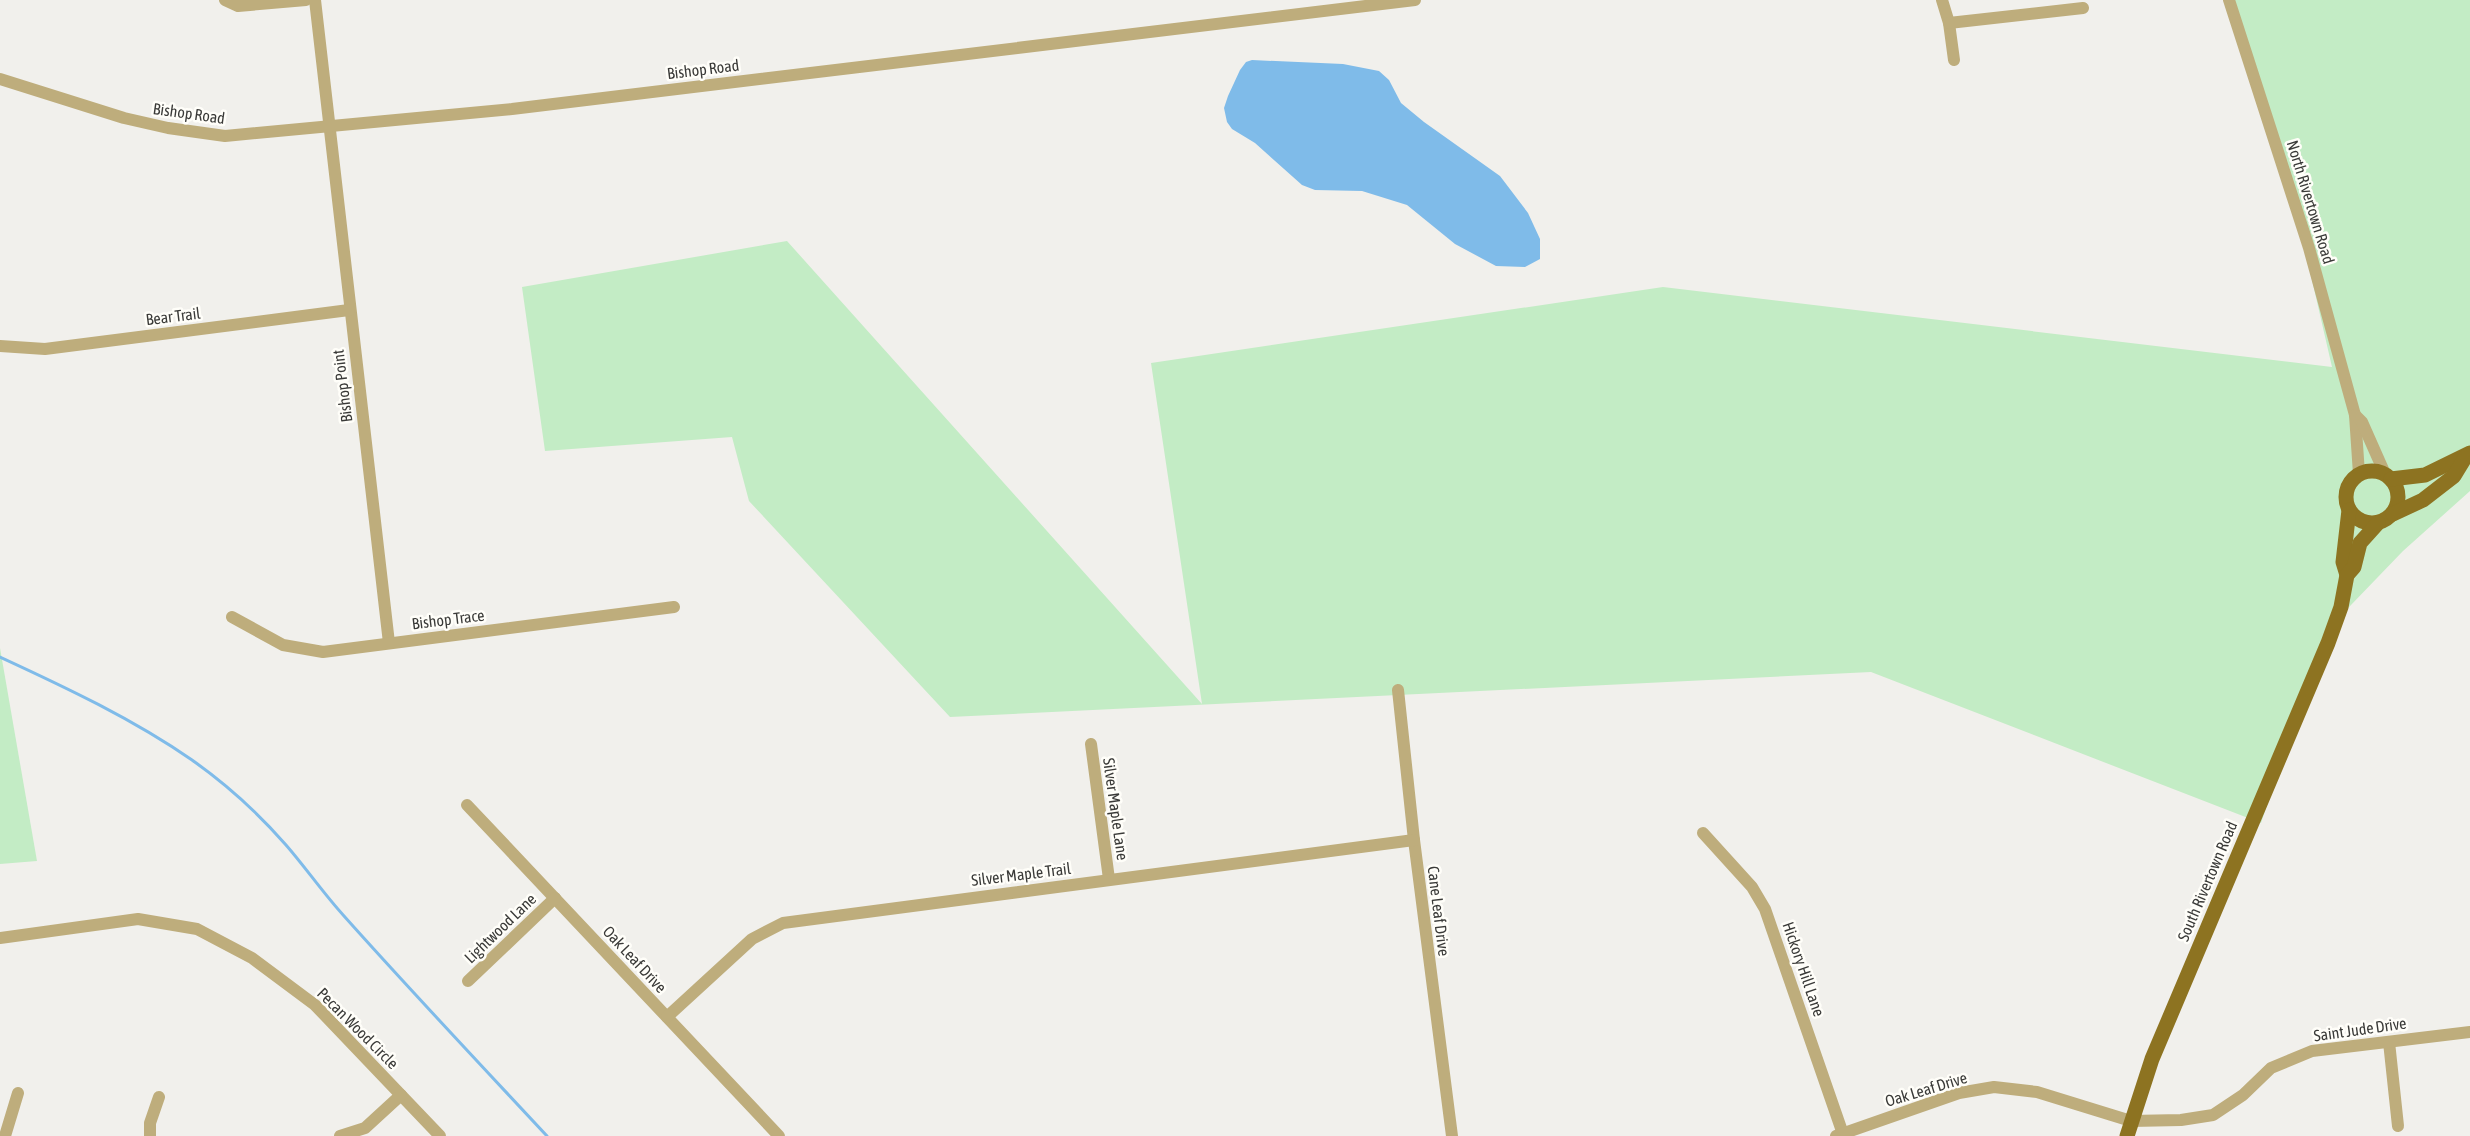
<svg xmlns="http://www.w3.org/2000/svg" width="2470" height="1136" viewBox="0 0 2470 1136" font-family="'Asap Condensed',sans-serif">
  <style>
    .green { fill: #c3ecc5 }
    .water { fill: #7fbbe9 }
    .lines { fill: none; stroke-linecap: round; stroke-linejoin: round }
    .stream { stroke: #7fbbe9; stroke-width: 3 }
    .minor { stroke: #bead7c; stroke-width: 12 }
    .major { stroke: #8d7321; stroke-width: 15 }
    .labels { text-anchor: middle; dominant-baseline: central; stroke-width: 5; stroke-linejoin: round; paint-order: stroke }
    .street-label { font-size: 16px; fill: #3a3a38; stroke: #fffef9 }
  </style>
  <rect width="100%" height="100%" fill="#f1f0ec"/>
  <g class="green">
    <polygon points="2231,0 2470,0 2470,491 2403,551 2325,632 2261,823 1871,672 950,717 749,501 732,437 545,451 522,287 787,241 1202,704 1151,363 1663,287 2332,367 2281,145"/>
    <polygon points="0,648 37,861 0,864"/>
  </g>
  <polygon class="water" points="1252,60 1343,64 1379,71 1389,80 1401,103 1424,122 1500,176 1528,213 1540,239 1540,259 1525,267 1496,266 1455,244 1407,205 1362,191 1315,190 1302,185 1255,143 1232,129 1227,122 1224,108 1228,96 1240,70 1246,62"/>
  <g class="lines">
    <path class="stream" d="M0 657C65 687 133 719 192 760 226 784 259 814 286 845 306 868 323 893 344 916 410 990 479 1063 547 1136"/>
    <g class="minor">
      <polyline points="225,0 238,6 306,0"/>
      <polyline points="315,0 389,643"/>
      <polyline points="1942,0 1949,23 1954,60"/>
      <polyline points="2229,0 2309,248 2355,415 2359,474"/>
      <polyline points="1949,23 2083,8"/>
      <polyline points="0,79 124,118 168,128 225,136 512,109 1415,0"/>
      <polyline points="0,346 45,349 349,310"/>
      <polyline points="2355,415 2362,422 2385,474"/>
      <polyline points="232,617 283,645 323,652 674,607"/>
      <polyline points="1398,690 1414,840 1452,1136"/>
      <polyline points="1091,744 1109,879"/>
      <polyline points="467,805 779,1136"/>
      <polyline points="1703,833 1752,887 1765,909 1843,1134"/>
      <polyline points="0,938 138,919 197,929 252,958 315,1005 440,1136"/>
      <polyline points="468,981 555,898"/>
      <polyline points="667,1017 752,939 783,923 1414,840"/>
      <polyline points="2389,1042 2398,1126"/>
      <polyline points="5,1136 18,1093"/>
      <polyline points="150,1136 150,1123 159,1097"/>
      <polyline points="340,1136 365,1128 401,1095"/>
      <polyline points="1836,1136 1959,1093 1994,1087 2037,1092 2131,1121 2181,1120 2213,1115 2243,1095 2271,1068 2312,1051 2470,1032"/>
    </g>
    <g class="major">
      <circle cx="2372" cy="497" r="26"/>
      <polyline points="2391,479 2425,475 2470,453"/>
      <polyline points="2393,514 2423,500 2454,476 2466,456"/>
      <polyline points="2347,575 2343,562 2349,510"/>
      <polyline points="2127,1136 2152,1059 2328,643 2341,607 2347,575 2354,567 2360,543 2378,523"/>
    </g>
  </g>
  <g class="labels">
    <g class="street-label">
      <text transform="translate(703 69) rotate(-7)">Bishop Road</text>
      <text transform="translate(189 113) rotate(8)">Bishop Road</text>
      <text transform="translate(2311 202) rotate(73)">North Rivertown Road</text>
      <text transform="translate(173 316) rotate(-7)">Bear Trail</text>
      <text transform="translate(342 386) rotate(-97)">Bishop Point</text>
      <text transform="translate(448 619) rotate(-7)">Bishop Trace</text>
      <text transform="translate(1116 809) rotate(82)">Silver Maple Lane</text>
      <text transform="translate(1021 874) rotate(-7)">Silver Maple Trail</text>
      <text transform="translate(2207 881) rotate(-67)">South Rivertown Road</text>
      <text transform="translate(1439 911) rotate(83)">Cane Leaf Drive</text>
      <text transform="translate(500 928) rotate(-44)">Lightwood Lane</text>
      <text transform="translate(635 959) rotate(47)">Oak Leaf Drive</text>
      <text transform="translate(1804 969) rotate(71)">Hickory Hill Lane</text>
      <text transform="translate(358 1028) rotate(45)">Pecan Wood Circle</text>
      <text transform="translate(2360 1029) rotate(-8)">Saint Jude Drive</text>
      <text transform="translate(1926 1089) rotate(-17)">Oak Leaf Drive</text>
    </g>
  </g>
</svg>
